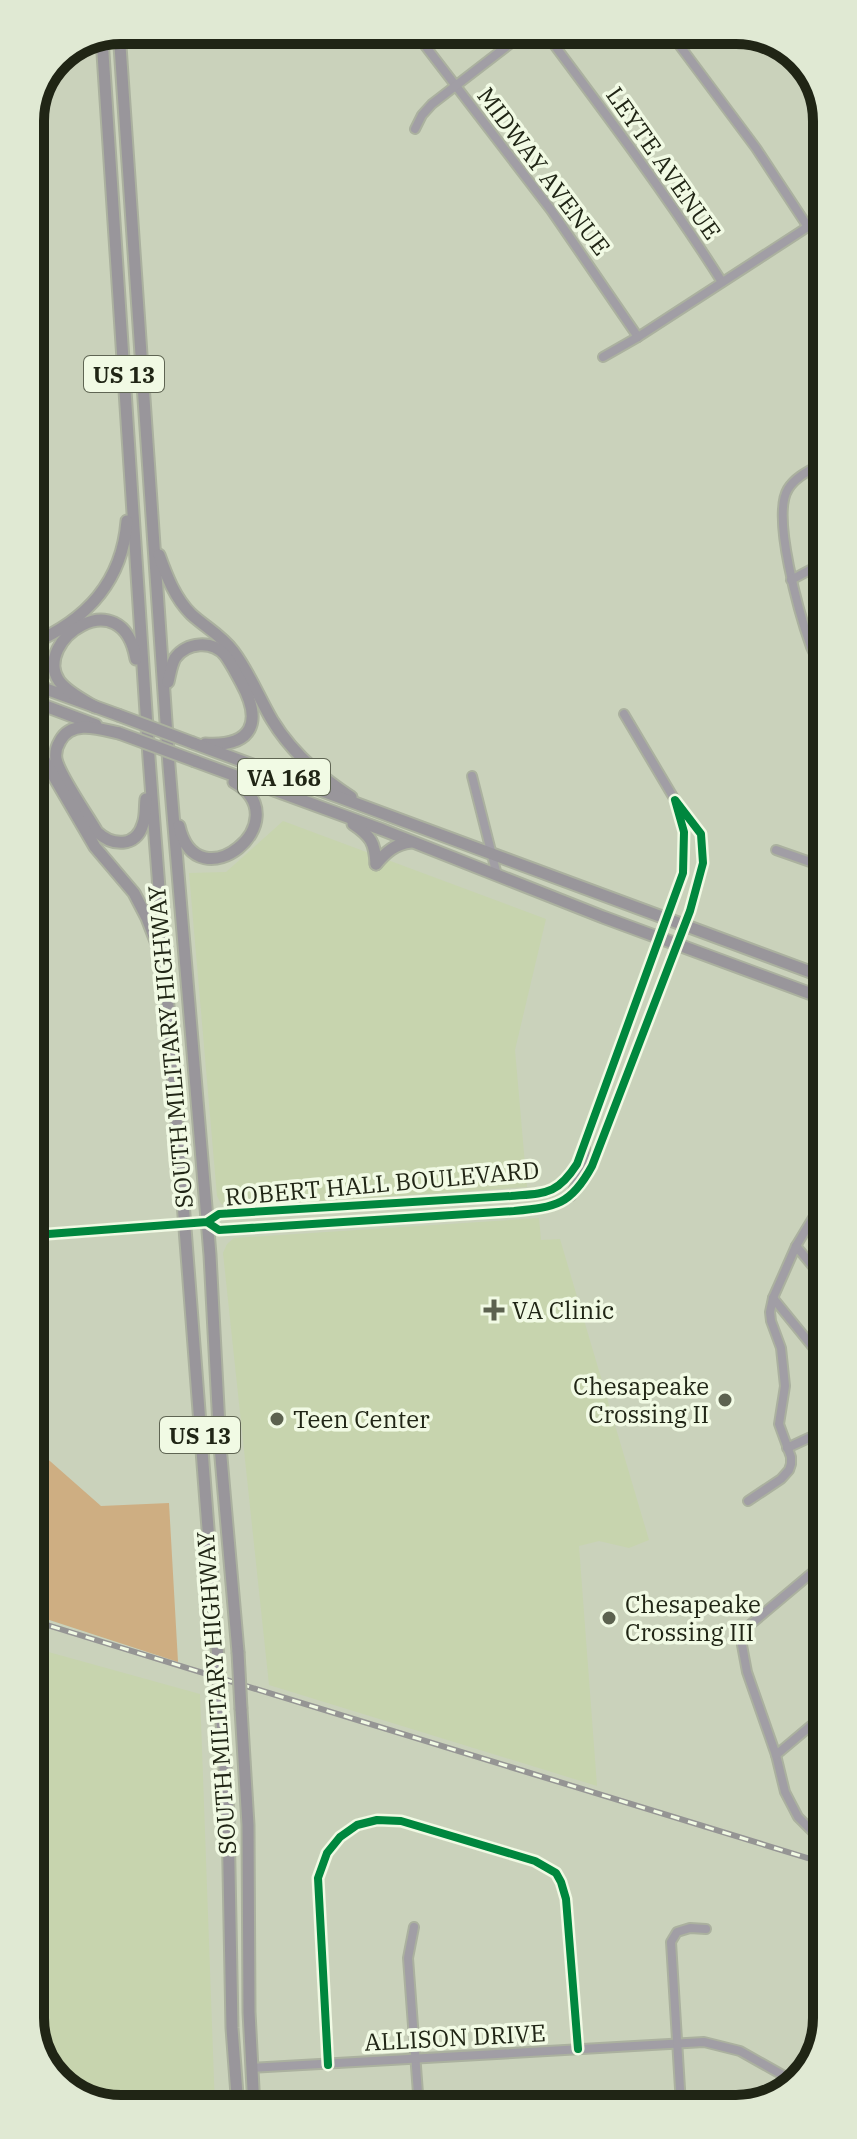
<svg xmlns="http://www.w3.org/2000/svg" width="857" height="2139" viewBox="0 0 857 2139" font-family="'IBM Plex Serif',serif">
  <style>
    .built { fill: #c7d4ae }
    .forest { fill: #ceae82 }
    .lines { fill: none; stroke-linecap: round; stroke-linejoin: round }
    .minor-casing { stroke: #abb19f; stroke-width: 12 }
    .major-casing { stroke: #abb19f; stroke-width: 15 }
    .minor { stroke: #a19ea5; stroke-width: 8 }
    .major { stroke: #99969b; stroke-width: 11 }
    .rail-casing { stroke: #959594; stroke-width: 6 }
    .rail { stroke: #f1fae4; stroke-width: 3; stroke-dasharray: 9; stroke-linecap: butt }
    .major-bridge-casing { stroke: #abb19f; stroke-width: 15; stroke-linecap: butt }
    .major-bridge { stroke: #99969b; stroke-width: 11 }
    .cycleway-casing { stroke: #f1fae4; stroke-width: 13 }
    .cycleway { stroke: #00873e; stroke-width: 8 }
    .poi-dot { fill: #5c624f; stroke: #f1fae4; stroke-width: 3 }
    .labels { text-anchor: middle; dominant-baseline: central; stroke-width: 7; stroke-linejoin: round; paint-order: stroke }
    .shield { fill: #f1fae4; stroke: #5f6553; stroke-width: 2 }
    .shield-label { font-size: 22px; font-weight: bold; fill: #202515 }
    .street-label { font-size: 24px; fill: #202515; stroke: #f1fae4 }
    .poi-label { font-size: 24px; fill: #202515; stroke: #f1fae4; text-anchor: start }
    .rim { fill: none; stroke: #202515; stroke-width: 10 }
  </style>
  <rect width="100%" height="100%" fill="#cad2bb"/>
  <g class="built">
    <polygon points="283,821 546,919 515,1050 527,1187 231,1207 221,1204 217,1196 189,873 226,872"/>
    <polygon points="539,1218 541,1240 560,1239 649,1540 629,1548 599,1541 579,1546 597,1786 269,1685 223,1253 227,1244 234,1238"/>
    <polygon points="34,1648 200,1694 215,2108 114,2109 65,2090 35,2047"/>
  </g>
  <polygon class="forest" points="33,1428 34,1447 101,1506 169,1503 178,1662 34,1615"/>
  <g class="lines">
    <defs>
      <g id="minor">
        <polyline points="418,30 423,43 551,210 638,337"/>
        <path d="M543 30C605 113 667 195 722 282"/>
        <polyline points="668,30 756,148 808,227"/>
        <polyline points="415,129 422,115 432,104 528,30"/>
        <polyline points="603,357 638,337 823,217"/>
        <path d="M823 463C811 470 796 476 788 489 771 516 800 616 811 647 814 655 819 661 824 668"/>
        <polyline points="791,580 823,563"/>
        <polyline points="624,714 675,800"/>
        <polyline points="472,776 497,875"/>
        <polyline points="776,850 816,864 824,842"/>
        <polyline points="571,1196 585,1163 585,1148"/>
        <path d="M35 1235 207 1222 219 1214 511 1196C546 1193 557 1195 577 1164L683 873 684 832 675 800 701 834 703 863 690 911 592 1166C571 1205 556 1207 514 1211L219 1230 207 1222"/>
        <polyline points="796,1246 825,1281"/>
        <polyline points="773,1298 825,1362"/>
        <polyline points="787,1448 826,1430"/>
        <polyline points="748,1501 781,1479 789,1470 791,1464 791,1457 779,1424 785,1386 781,1348 771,1321 770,1312 773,1298 796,1246 825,1198"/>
        <polyline points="826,1561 745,1629 742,1645 747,1672 776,1755 785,1792 798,1817 812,1831 827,1840"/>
        <polyline points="776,1755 826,1713"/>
        <polyline points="414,1927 408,1958 419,2107"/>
        <polyline points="328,2065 318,1878 327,1853 340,1837 357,1825 377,1820 401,1821 535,1861 556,1873 561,1882 566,1899 578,2049"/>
        <polyline points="251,2068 704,2042 740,2051 795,2082"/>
        <polyline points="681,2105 671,1942 677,1932 690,1928 706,1929"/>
      </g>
      <g id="major">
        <polyline points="119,31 169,766 210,1255 220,1446 238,1652"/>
        <polyline points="102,38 149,758 217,1646"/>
        <path d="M159 555C167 577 175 598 191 614 205 627 221 635 233 651 249 672 259 698 272 720 292 753 320 777 351 797"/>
        <path d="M31 644C87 620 122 582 127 521"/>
        <path d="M168 682C170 674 171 665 175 658 187 642 212 640 225 655 231 663 236 673 241 682 263 722 253 747 205 744"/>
        <polyline points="32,684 118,715"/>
        <polyline points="32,701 96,725"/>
        <path d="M95 707C83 700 67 692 59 681 32 641 122 579 136 659"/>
        <path d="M119 733C100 729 72 719 60 741 57 746 55 753 56 759 59 775 88 816 97 832 112 846 136 848 143 824 146 817 145 807 146 799"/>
        <polyline points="32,739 95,847 134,893 147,918 159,949"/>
        <polyline points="193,743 824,977"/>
        <polyline points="195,761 383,830 603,917 825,999"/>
        <path d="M353 824C371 836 375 843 376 864"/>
        <path d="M179 826C197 905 301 820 234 782"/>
        <path d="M376 864C386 852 395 844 411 842"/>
        <polyline points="221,1704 228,1817 232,2028 238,2108"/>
        <polyline points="241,1709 248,1825 249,2012 254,2108"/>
      </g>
    </defs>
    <use href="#minor" class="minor-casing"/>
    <use href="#major" class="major-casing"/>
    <use href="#minor" class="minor"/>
    <use href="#major" class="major"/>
    <defs>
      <polyline id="rail" points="34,1621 827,1864"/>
    </defs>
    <use href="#rail" class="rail-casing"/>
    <use href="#rail" class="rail"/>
    <defs>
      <g id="major-bridge">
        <polyline points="118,715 193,743"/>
        <polyline points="119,733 195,761"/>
        <polyline points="217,1646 221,1704"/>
        <polyline points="238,1652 241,1709"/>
      </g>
    </defs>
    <use href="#major-bridge" class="major-bridge-casing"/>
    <use href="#major-bridge" class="major-bridge"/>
    <defs>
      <g id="cycleway">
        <path d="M33 1232 35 1235 207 1222 219 1214 511 1196C546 1193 557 1195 577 1164L683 873 684 832 675 800 701 834 703 863 690 911 592 1166C571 1205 556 1207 514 1211L219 1230 207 1222"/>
        <polyline points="328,2065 318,1878 327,1853 340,1837 357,1825 377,1820 401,1821 535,1861 556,1873 561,1882 566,1899 578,2049"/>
      </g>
    </defs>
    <use href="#cycleway" class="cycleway-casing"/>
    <use href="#cycleway" class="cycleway"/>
  </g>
  <g class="poi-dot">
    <path d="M490 1298h8v8h8v8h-8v8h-8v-8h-8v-8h8z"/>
    <circle cx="725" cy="1400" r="8"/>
    <circle cx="277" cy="1419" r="8"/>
    <circle cx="609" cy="1618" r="8"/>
  </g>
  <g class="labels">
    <g class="shield">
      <rect x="84" y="356" width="80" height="36" rx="6"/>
      <rect x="238" y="759" width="92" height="36" rx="6"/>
      <rect x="160" y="1417" width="80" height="36" rx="6"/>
    </g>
    <g class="shield-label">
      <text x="124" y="374">US 13</text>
      <text x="284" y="777">VA 168</text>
      <text x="200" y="1435">US 13</text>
    </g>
    <g class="street-label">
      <text transform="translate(664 163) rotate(55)">LEYTE AVENUE</text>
      <text transform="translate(544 171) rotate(53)">MIDWAY AVENUE</text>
      <text transform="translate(170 1047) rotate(-95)">SOUTH MILITARY HIGHWAY</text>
      <text transform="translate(382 1183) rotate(-5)">ROBERT HALL BOULEVARD</text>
      <text transform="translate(216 1693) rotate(-94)">SOUTH MILITARY HIGHWAY</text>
      <text transform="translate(455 2037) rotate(-3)">ALLISON DRIVE</text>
    </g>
    <g class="poi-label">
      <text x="512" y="1310">VA Clinic</text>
      <text x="709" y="1386" text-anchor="end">Chesapeake<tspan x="709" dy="28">Crossing II</tspan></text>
      <text x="293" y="1419">Teen Center</text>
      <text x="625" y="1604">Chesapeake<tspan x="625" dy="28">Crossing III</tspan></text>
    </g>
  </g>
  <path d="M0 0H857V2139H0ZM121 44H736A77 77 0 0 1 813 121V2018A77 77 0 0 1 736 2095H121A77 77 0 0 1 44 2018V121A77 77 0 0 1 121 44Z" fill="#e0e9d3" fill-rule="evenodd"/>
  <path class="rim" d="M121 44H736A77 77 0 0 1 813 121V2018A77 77 0 0 1 736 2095H121A77 77 0 0 1 44 2018V121A77 77 0 0 1 121 44Z"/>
</svg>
